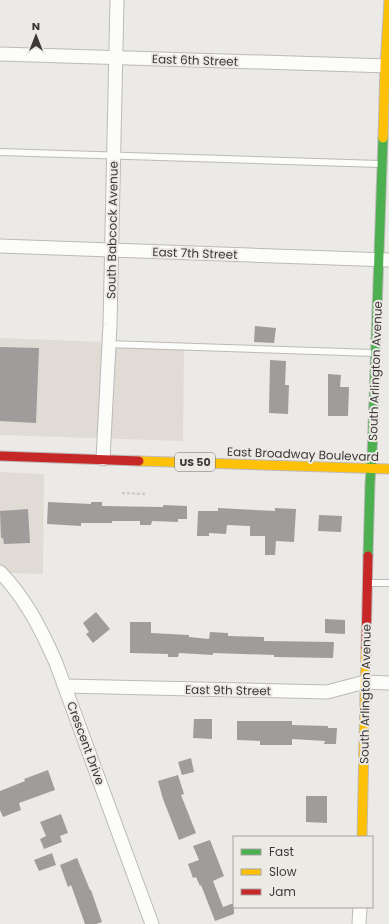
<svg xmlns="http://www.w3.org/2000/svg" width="389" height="924" viewBox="0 0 389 924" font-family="Poppins,sans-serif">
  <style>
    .built { fill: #e0dbd4 }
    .building { fill: #9e9d9b }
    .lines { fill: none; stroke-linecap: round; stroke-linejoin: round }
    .lane-casing { stroke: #bcbab8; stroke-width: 8 }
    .street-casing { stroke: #bcbab8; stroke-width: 15 }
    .fast-casing { stroke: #bcbab8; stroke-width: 11 }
    .slow-casing { stroke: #bcbab8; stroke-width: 11 }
    .jam-casing { stroke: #bcbab8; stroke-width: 11 }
    .path { stroke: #cccbca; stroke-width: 2.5; stroke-dasharray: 3 2; stroke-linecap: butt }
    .lane { stroke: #fcfcfb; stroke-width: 6 }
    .street { stroke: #fcfcfb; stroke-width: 13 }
    .fast { stroke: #4caf50; stroke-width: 9 }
    .slow { stroke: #ffc107; stroke-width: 9 }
    .jam { stroke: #c62828; stroke-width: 9 }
    .labels { text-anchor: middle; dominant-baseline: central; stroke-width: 4; stroke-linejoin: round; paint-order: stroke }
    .shield { fill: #edeae6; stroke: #706e6c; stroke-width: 1 }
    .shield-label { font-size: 11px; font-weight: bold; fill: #3b3938 }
    .street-label { font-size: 12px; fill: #3b3938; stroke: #edeae6 }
  </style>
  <rect width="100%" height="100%" fill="#eceae7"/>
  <g class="built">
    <polygon points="0,338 184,345 183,441 0,435"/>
    <polygon points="0,472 44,474 43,574 8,573 0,565"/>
  </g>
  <g class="building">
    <polygon points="255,326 276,328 274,343 254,342"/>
    <polygon points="0,347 39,348 36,423 0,421"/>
    <polygon points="270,360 286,361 285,385 289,385 288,414 269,413"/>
    <polygon points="328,374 341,375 340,387 349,387 348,416 328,416"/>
    <polygon points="48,502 91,504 91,502 102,502 102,506 163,507 163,505 187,506 187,519 178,519 178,522 152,521 151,525 140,525 140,521 112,521 112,523 81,523 81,526 47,524"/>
    <polygon points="218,508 275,511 275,508 296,509 294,542 276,541 275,555 265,555 265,536 250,536 250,526 227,525 226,534 209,533 209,536 197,536 198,511 218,511"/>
    <polygon points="28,509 30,543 4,544 3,538 1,538 0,511"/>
    <polygon points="319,515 342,516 341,532 318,531"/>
    <polygon points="96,612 110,629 93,643 86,634 89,632 83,623"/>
    <polygon points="325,619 345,620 345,634 325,633"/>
    <polygon points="130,622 151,622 151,633 189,635 189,637 209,639 210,632 228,633 228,636 264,637 264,641 334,642 333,658 274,657 274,655 213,653 213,655 179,653 178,657 168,657 168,654 130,653"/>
    <polygon points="194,719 212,719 212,739 193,738"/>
    <polygon points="237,721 292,721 292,725 328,726 328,728 337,728 336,744 324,744 325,741 292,739 292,745 260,745 260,741 237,740"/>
    <polygon points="191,758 194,772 182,775 178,762"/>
    <polygon points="48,770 55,790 19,803 21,810 3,817 0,810 0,791 25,781 24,779"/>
    <polygon points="178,775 184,794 181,795 196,833 179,840 163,799 158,781"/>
    <polygon points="306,796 327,796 327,823 306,822"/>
    <polygon points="61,814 68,833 60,836 62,842 44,849 40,839 46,836 40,822"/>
    <polygon points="210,840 224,876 213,881 223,907 234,903 234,914 215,921 201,885 200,886 196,877 193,878 188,864 199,860 193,846"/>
    <polygon points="52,853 56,865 39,871 34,860"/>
    <polygon points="77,858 90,890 91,890 102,922 96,924 85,924 71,885 68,887 60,865"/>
  </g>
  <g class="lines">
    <defs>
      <g id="lane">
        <polyline points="0,152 380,164"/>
        <polyline points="108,344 374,353"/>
        <polyline points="369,583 389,583"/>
      </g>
      <g id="street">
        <polyline points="0,54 389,66"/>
        <polyline points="0,246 389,260"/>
        <polyline points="103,459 110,325 117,0"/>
        <path d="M0 572C25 597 42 631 56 663L152 924"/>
        <polyline points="65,686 327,692 365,682 389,683"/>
        <polyline points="359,924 360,907"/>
      </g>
      <polyline id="fast" points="368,556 370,483 372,455 383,138"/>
      <g id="slow">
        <polyline points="383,138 385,66 389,0"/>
        <polyline points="139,461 389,469"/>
        <polyline points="362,837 366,648"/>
      </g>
      <g id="jam">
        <polyline points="0,456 139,461"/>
        <polyline points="366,648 368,556"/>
      </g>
    </defs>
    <use href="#lane" class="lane-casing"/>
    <use href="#street" class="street-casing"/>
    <use href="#fast" class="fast-casing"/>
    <use href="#slow" class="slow-casing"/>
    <use href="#jam" class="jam-casing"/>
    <polyline class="path" points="122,493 145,494"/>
    <use href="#lane" class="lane"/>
    <use href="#street" class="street"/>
    <use href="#fast" class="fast"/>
    <use href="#slow" class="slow"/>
    <use href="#jam" class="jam"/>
  </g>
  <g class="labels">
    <rect class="shield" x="175" y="453" width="40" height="18" rx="3"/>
    <g class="shield-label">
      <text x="195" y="462">US 50</text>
    </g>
    <g class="street-label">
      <text transform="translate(195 60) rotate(2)">East 6th Street</text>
      <text transform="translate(112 230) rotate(-89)">South Babcock Avenue</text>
      <text transform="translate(195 253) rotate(2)">East 7th Street</text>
      <text transform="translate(375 371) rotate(-88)">South Arlington Avenue</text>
      <text transform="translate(303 454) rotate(2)">East Broadway Boulevard</text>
      <text transform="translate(228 690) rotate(1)">East 9th Street</text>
      <text transform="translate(365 694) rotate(-89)">South Arlington Avenue</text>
      <text transform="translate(86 743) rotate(70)">Crescent Drive</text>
    </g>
  </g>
  <rect x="233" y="836" width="140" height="72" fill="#edeae6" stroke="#a6a3a0"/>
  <rect x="241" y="849" width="20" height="6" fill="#4caf50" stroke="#a6a3a0"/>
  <text x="269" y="856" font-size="12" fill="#3b3938">Fast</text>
  <rect x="241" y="869" width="20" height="6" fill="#ffc107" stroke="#a6a3a0"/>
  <text x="269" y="876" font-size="12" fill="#3b3938">Slow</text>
  <rect x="241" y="889" width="20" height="6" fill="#c62828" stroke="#a6a3a0"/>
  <text x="269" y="896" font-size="12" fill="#3b3938">Jam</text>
  <g transform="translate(36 36)" stroke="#edeae6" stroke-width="3" paint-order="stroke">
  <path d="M0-3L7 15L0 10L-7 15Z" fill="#3b3938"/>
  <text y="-6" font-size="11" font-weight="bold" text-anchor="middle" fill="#3b3938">N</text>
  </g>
</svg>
